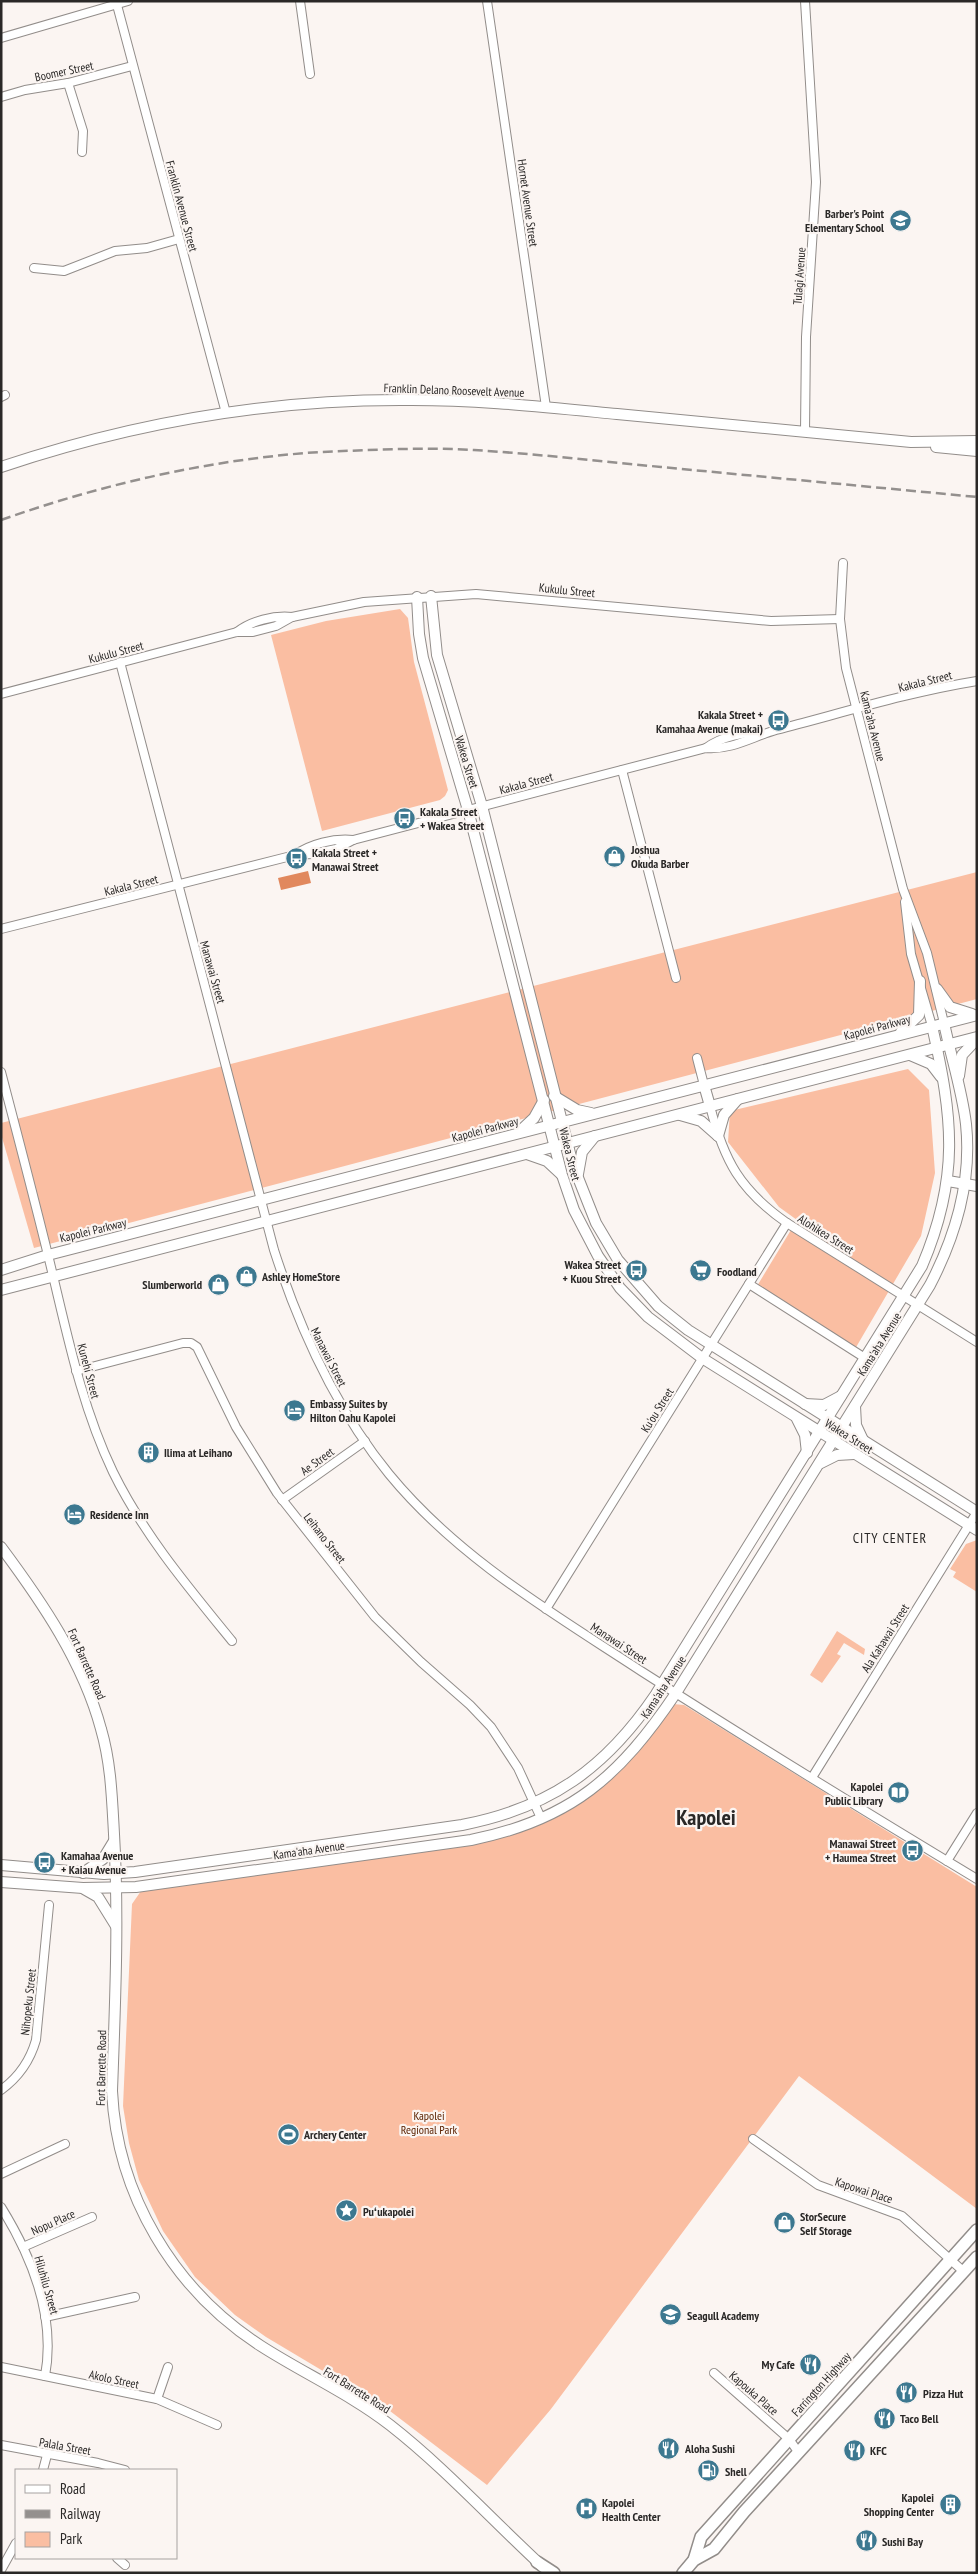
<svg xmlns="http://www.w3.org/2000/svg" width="978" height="2574" viewBox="0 0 978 2574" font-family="'PT Sans Narrow',sans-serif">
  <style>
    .green { fill: #fabea2 }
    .water { fill: #e1885d }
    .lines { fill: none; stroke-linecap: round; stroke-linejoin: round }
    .street-casing { stroke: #928d8a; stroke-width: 10 }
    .secondary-casing { stroke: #928d8a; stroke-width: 12 }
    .primary-casing { stroke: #928d8a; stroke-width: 14 }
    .street { stroke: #fff; stroke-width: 8 }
    .secondary { stroke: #fff; stroke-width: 10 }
    .primary { stroke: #fff; stroke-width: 11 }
    .rail { stroke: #94908e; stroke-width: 2.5; stroke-dasharray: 10 5; stroke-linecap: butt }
    .labels { text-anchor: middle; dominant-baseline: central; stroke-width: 4.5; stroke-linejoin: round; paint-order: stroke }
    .street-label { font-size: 12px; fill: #2a2827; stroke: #fbf5f2 }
    .poi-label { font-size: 12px; font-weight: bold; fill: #2a2827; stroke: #fbf5f2; text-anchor: start }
    .park-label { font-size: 12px; fill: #5d2504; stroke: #fbf5f2 }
    .neighbourhood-label { font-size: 14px; letter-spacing: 1px; fill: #2a2827; stroke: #fbf5f2 }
    .town-label { font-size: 22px; font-weight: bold; fill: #2a2827; stroke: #fbf5f2 }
  </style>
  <rect width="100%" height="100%" fill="#fbf5f2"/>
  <g class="green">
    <polygon points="400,609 408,618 414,662 448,790 445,796 440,800 322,831 271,635 326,621"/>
    <polygon points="977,872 977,999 34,1248 1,1134 1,1123"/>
    <polygon points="908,1069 929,1090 935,1173 921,1236 855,1349 754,1291 797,1220 779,1207 728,1142 730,1111"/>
    <polygon points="977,1540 977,1592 953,1577 956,1572 950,1569 966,1544"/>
    <polygon points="837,1631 865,1649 864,1655 844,1643 837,1654 841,1656 822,1683 810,1675"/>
    <polygon points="673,1704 684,1705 977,1887 977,2209 799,2076 551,2409 487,2485 390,2411 266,2337 235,2315 195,2277 163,2231 139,2180 129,2143 123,2106 132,1904 141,1891 455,1846 574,1803"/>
  </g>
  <polygon class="water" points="308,871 311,883 281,890 278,878"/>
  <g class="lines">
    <defs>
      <g id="street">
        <polyline points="300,1 310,74"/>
        <polyline points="487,1 546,407"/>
        <polyline points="805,1 816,182 806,337 805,432"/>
        <polyline points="117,5 226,413"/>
        <polyline points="1,38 128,1"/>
        <polyline points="68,83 83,131 82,152"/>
        <polyline points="1,97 25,90 68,83 132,66"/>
        <polyline points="34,268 64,271 115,251 147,248 179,239"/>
        <polyline points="1,397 5,395"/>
        <polyline points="843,563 840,619 846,668 903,889 927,953 944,1023"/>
        <path d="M237 632C251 621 274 615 292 617"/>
        <path d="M120 662 274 1250C300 1330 335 1408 389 1474 458 1558 551 1612 641 1671 752 1742 864 1811 977 1879"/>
        <polyline points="1,694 237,632 253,632 276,626 292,617 364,602 476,594 771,621 840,619"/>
        <path d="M706 748C721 737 744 731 763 734"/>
        <polyline points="622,770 676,978"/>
        <path d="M295 855C310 844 334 838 353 840"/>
        <polyline points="905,902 911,954 932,1026"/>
        <path d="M1 929 295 855 312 854 336 849 353 840 706 748C732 750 752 737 776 730 842 713 909 692 977 681"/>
        <polyline points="697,1058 704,1085"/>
        <path d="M1 1072C17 1133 33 1194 48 1255 66 1328 80 1403 113 1472 144 1535 188 1587 232 1641"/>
        <path d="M710 1106C724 1161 740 1190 787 1223L977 1342"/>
        <polyline points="749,1284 865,1358"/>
        <polyline points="76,1371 183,1343 191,1343 197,1347 236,1427 277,1493 375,1617 421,1662 470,1705 491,1727 518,1768 541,1818"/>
        <polyline points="282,1500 365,1441"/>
        <polyline points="546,1609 787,1223"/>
        <polyline points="813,1776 977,1512"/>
        <polyline points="947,1861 977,1813"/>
        <path d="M1 2090C19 2077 30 2061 36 2040L49 1905"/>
        <polyline points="753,2139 818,2185 902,2216 963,2271"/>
        <polyline points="1,2174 65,2144"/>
        <path d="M1 2207C32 2257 56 2317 45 2376"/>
        <polyline points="23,2247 92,2217"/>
        <polyline points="45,2317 135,2297"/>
        <polyline points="1,2367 157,2399 217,2425"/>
        <polyline points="714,2373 789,2439 799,2453"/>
        <polyline points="157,2399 168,2367"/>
        <polyline points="1,2445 98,2463 125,2470"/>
        <polyline points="43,2470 47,2455"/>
        <polyline points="117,2558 125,2565"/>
        <polyline points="1,2570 16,2543"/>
      </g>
      <g id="secondary">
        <polyline points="936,447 977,451"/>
        <path d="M1 467C129 424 265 400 400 400 473 399 545 407 617 414 715 423 813 432 911 442L977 441"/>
        <polyline points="431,596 437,655 482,806 573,1165 596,1223 618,1260 658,1306 688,1330 977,1512"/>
        <polyline points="417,597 419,634 423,658 468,810 562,1175 574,1210 598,1256 620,1288 648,1317 702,1358 977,1530"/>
        <polyline points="937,989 950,1007 972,1014"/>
        <polyline points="901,1032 919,1015 920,981"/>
        <polyline points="910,1055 931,1064 941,1077"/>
        <polyline points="959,1076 962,1055 977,1039"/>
        <polyline points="704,1085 710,1106"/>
        <polyline points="554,1096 577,1110 591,1113"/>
        <polyline points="680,1115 701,1121 718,1136"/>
        <polyline points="519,1132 534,1118 544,1100"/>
        <polyline points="718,1136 724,1115 738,1099"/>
        <polyline points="527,1154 547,1161 561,1174"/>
        <polyline points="578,1174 582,1152 595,1136"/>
        <polyline points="948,1181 977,1186"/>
        <polyline points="1,1270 48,1255 977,1015"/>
        <polyline points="1,1290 977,1037"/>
        <polyline points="805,1404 824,1405 841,1396"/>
        <polyline points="855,1406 856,1425 863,1440"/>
        <polyline points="797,1419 805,1435 807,1453"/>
        <polyline points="821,1463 837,1455 854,1454"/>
        <path d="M1 1547C42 1602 83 1662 101 1729 111 1763 112 1798 114 1834 119 1919 115 2006 112 2091 117 2195 174 2290 261 2346 303 2373 350 2394 390 2425 445 2468 492 2520 543 2567"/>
        <path d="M1 1865 104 1874 135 1872 462 1825C550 1808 606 1768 656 1694L922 1266C960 1177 953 1118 932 1026"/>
        <polyline points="83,1873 103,1859 114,1841"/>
        <path d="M1 1882 83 1888 136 1887 471 1840C571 1820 620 1776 676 1693L930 1285C956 1235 972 1181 966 1124 962 1090 951 1057 944 1023"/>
        <polyline points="84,1889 98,1897 116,1926"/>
      </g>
      <g id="primary">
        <polyline points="694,2560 701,2537 977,2230"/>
        <polyline points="537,2562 554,2573"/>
        <polyline points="683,2573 694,2560 714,2549 744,2512 977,2257"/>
      </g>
    </defs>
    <use href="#street" class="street-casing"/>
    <use href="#secondary" class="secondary-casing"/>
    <use href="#primary" class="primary-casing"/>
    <use href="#street" class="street"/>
    <use href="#secondary" class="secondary"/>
    <use href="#primary" class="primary"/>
    <path class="rail" d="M1 520C103 484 212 459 320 452 371 450 423 447 474 450 536 454 599 461 661 467 766 477 872 487 977 497"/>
  </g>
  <defs>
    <symbol id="school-disc" viewBox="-11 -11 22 22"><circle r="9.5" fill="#3c7890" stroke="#fbf5f2"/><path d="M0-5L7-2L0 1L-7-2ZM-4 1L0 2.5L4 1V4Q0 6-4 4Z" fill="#fff"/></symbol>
    <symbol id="bus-disc" viewBox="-11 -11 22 22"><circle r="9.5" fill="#3c7890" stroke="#fbf5f2"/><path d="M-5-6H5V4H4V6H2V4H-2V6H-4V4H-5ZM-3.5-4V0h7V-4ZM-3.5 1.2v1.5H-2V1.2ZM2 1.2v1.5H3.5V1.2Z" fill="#fff"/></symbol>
    <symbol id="shop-disc" viewBox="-11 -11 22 22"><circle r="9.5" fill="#3c7890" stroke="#fbf5f2"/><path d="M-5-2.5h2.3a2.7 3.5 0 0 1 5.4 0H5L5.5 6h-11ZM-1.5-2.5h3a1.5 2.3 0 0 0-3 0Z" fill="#fff"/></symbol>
    <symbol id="supermarket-disc" viewBox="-11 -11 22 22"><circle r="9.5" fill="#3c7890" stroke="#fbf5f2"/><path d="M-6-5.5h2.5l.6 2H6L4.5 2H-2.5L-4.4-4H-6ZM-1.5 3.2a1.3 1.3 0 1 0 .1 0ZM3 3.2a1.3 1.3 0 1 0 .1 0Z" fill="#fff"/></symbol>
    <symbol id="hotel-disc" viewBox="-11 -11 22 22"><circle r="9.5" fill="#3c7890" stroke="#fbf5f2"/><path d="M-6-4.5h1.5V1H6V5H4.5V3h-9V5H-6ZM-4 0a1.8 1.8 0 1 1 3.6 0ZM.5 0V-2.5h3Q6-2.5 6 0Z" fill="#fff"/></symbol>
    <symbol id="building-disc" viewBox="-11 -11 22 22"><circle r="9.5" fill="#3c7890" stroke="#fbf5f2"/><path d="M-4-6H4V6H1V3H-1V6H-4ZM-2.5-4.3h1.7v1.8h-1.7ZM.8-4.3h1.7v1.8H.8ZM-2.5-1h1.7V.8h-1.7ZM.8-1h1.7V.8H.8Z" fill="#fff"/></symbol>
    <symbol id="library-disc" viewBox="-11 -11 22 22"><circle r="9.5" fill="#3c7890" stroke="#fbf5f2"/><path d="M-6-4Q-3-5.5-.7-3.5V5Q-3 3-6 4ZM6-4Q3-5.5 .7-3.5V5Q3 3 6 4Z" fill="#fff"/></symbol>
    <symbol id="stadium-disc" viewBox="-11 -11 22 22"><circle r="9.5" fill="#3c7890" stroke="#fbf5f2"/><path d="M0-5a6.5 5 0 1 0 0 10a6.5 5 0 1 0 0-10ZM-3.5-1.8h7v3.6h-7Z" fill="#fff"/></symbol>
    <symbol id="sight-disc" viewBox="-11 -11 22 22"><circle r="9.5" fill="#3c7890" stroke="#fbf5f2"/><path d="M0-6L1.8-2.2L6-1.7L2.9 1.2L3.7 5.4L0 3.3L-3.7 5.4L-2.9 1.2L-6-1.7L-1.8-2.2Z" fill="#fff"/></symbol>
    <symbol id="restaurant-disc" viewBox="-11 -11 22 22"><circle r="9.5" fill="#3c7890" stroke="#fbf5f2"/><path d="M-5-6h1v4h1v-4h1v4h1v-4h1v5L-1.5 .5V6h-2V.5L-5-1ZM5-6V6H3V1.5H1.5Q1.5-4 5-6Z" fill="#fff"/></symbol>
    <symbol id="fuel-disc" viewBox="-11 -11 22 22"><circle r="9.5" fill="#3c7890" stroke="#fbf5f2"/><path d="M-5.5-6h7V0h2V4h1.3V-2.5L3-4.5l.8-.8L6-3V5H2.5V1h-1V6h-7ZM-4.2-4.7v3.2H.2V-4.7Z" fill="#fff"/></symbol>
    <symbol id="hospital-disc" viewBox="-11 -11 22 22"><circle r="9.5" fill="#3c7890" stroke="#fbf5f2"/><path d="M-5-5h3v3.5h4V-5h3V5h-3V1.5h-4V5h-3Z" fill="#fff"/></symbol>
  </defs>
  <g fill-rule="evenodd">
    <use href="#school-disc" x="888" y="208" width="25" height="25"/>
    <use href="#bus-disc" x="766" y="708" width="25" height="25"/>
    <use href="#bus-disc" x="392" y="806" width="25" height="25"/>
    <use href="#shop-disc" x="602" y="844" width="25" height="25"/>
    <use href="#bus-disc" x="284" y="846" width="25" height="25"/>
    <use href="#bus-disc" x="624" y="1258" width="25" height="25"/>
    <use href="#supermarket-disc" x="688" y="1258" width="25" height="25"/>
    <use href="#shop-disc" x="234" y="1264" width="25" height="25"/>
    <use href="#shop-disc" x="206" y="1272" width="25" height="25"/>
    <use href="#hotel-disc" x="282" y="1398" width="25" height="25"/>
    <use href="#building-disc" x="136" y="1440" width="25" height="25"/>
    <use href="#hotel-disc" x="62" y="1502" width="25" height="25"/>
    <use href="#library-disc" x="886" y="1780" width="25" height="25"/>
    <use href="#bus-disc" x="900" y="1838" width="25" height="25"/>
    <use href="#bus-disc" x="32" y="1850" width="25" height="25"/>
    <use href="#stadium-disc" x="276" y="2122" width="25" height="25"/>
    <use href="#sight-disc" x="334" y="2198" width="25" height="25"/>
    <use href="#shop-disc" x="772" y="2210" width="25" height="25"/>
    <use href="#school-disc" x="658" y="2302" width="25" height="25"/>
    <use href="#restaurant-disc" x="798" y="2352" width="25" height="25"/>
    <use href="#restaurant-disc" x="894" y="2380" width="25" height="25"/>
    <use href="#restaurant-disc" x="872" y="2406" width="25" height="25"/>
    <use href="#restaurant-disc" x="656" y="2436" width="25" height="25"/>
    <use href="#restaurant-disc" x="842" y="2438" width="25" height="25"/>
    <use href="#fuel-disc" x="696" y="2458" width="25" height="25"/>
    <use href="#building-disc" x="938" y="2492" width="25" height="25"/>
    <use href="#hospital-disc" x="574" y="2496" width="25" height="25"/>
    <use href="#restaurant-disc" x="854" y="2528" width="25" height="25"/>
  </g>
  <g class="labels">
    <g class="street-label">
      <text transform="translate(64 71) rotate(-12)">Boomer Street</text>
      <text transform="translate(528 203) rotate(82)">Hornet Avenue Street</text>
      <text transform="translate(182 206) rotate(75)">Franklin Avenue Street</text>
      <text transform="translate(799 276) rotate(-86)">Tulagi Avenue</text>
      <text transform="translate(454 390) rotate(2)">Franklin Delano Roosevelt Avenue</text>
      <text transform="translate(567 590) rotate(6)">Kukulu Street</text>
      <text transform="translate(116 652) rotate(-15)">Kukulu Street</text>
      <text transform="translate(925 681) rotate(-14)">Kakala Street</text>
      <text transform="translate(873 726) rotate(76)">Kama'aha Avenue</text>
      <text transform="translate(467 762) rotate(73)">Wakea Street</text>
      <text transform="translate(526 783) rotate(-15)">Kakala Street</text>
      <text transform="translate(131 885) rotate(-14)">Kakala Street</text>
      <text transform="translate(213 972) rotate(74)">Manawai Street</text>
      <text transform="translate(877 1027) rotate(-15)">Kapolei Parkway</text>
      <text transform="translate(485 1129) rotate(-15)">Kapolei Parkway</text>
      <text transform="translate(570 1154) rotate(76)">Wakea Street</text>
      <text transform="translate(93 1230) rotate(-14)">Kapolei Parkway</text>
      <text transform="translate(826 1234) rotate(32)">Alohikea Street</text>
      <text transform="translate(879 1344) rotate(-58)">Kama'aha Avenue</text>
      <text transform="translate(329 1357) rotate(63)">Manawai Street</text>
      <text transform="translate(89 1371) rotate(75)">Kunehi Street</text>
      <text transform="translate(657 1410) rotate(-58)">Ku'ou Street</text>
      <text transform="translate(849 1436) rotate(32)">Wakea Street</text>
      <text transform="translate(317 1461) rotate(-36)">Ae Street</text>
      <text transform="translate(325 1538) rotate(52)">Leihano Street</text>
      <text transform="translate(885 1638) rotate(-58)">Ala Kahawai Street</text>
      <text transform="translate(619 1643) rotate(33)">Manawai Street</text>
      <text transform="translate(87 1664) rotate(66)">Fort Barrette Road</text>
      <text transform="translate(663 1687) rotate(-57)">Kama'aha Avenue</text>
      <text transform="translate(309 1850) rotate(-8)">Kama'aha Avenue</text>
      <text transform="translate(28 2002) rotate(-84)">Nihopeku Street</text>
      <text transform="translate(101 2068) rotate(-89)">Fort Barrette Road</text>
      <text transform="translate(864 2190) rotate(18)">Kapowai Place</text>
      <text transform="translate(53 2222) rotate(-24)">Nopu Place</text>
      <text transform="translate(47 2285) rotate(74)">Hiluhilu Street</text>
      <text transform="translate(114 2379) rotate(12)">Akolo Street</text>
      <text transform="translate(821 2384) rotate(-48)">Farrington Highway</text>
      <text transform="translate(357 2390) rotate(32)">Fort Barrette Road</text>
      <text transform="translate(754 2393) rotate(41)">Kapouka Place</text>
      <text transform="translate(65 2446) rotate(10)">Palala Street</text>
    </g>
    <g class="poi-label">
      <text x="884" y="213" text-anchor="end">Barber's Point<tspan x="884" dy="14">Elementary School</tspan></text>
      <text x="763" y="714" text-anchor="end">Kakala Street +<tspan x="763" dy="14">Kamahaa Avenue (makai)</tspan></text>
      <text x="420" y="811">Kakala Street<tspan x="420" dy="14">+ Wakea Street</tspan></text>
      <text x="631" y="849">Joshua<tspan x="631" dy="14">Okuda Barber</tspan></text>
      <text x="312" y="852">Kakala Street +<tspan x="312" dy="14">Manawai Street</tspan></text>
      <text x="621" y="1264" text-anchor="end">Wakea Street<tspan x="621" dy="14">+ Kuou Street</tspan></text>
      <text x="717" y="1271">Foodland</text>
      <text x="262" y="1276">Ashley HomeStore</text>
      <text x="202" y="1284" text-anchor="end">Slumberworld</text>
      <text x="310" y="1403">Embassy Suites by<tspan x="310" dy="14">Hilton Oahu Kapolei</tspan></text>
      <text x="164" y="1452">Ilima at Leihano</text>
      <text x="90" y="1514">Residence Inn</text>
      <text x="883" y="1786" text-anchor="end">Kapolei<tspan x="883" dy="14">Public Library</tspan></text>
      <text x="896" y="1843" text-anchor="end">Manawai Street<tspan x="896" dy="14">+ Haumea Street</tspan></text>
      <text x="61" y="1855">Kamahaa Avenue<tspan x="61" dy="14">+ Kaiau Avenue</tspan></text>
      <text x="304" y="2134">Archery Center</text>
      <text x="363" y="2211">Puʻukapolei</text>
      <text x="800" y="2216">StorSecure<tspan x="800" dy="14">Self Storage</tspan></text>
      <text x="687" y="2315">Seagull Academy</text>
      <text x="795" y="2364" text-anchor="end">My Cafe</text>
      <text x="923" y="2393">Pizza Hut</text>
      <text x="900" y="2418">Taco Bell</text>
      <text x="685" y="2448">Aloha Sushi</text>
      <text x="870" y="2450">KFC</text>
      <text x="725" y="2471">Shell</text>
      <text x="934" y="2497" text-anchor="end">Kapolei<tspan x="934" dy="14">Shopping Center</tspan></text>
      <text x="602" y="2502">Kapolei<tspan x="602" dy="14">Health Center</tspan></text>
      <text x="882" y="2541">Sushi Bay</text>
    </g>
    <g class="park-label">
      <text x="429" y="2115">Kapolei<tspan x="429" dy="14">Regional Park</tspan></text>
    </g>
    <g class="neighbourhood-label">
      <text x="890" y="1538">CITY CENTER</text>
    </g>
    <g class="town-label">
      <text x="706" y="1817">Kapolei</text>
    </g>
  </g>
  <rect width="978" height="2574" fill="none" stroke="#2a2827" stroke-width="5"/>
  <rect x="15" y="2469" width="162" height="90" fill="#fbf5f2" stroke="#a7a3a1"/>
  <rect x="25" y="2485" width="25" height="8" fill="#ffffff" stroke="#a7a3a1"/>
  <text x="60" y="2494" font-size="15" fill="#2a2827">Road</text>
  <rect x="25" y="2510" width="25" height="8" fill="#94908e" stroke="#a7a3a1"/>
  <text x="60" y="2519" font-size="15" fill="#2a2827">Railway</text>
  <rect x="25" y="2532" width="25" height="15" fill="#fabea2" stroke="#a7a3a1"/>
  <text x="60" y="2544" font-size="15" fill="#2a2827">Park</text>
</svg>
